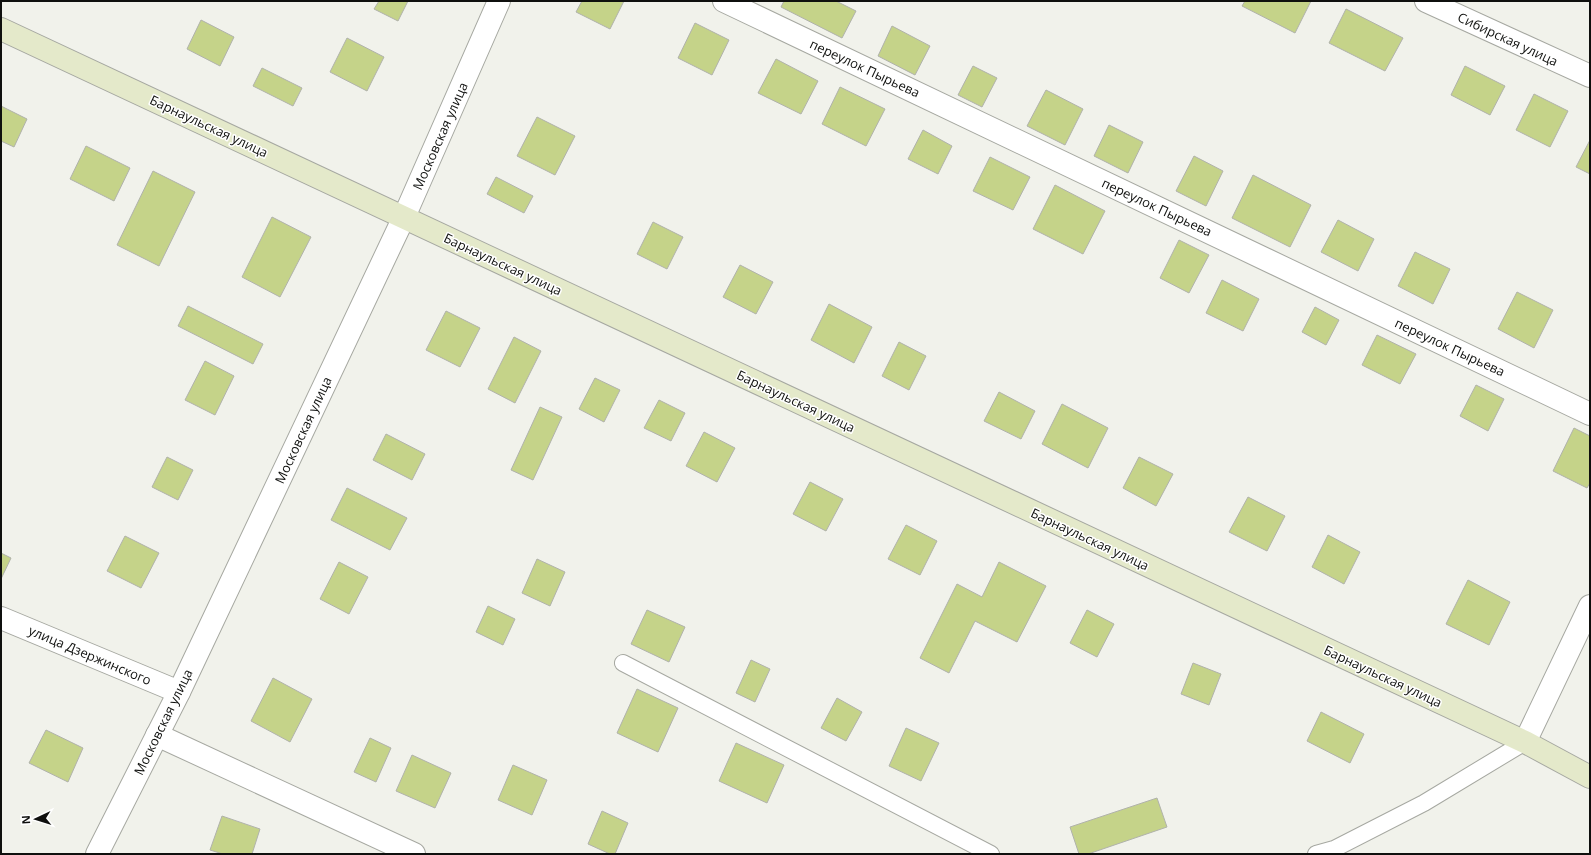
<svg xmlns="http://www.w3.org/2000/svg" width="1591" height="855" viewBox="0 0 1591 855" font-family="'Open Sans',sans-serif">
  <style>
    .building { fill: #c5d389; stroke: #b0b2ab }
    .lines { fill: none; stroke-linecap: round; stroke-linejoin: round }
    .lane-casing { stroke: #a6a8a1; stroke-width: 18 }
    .street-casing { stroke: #a6a8a1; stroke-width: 24 }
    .secondary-casing { stroke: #a6a8a1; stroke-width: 24 }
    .lane { stroke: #fff; stroke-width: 16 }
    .street { stroke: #fff; stroke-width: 22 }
    .secondary { stroke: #e4e9ca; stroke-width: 22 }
    .labels { text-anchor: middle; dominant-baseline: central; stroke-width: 3; stroke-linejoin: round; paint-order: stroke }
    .street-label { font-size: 13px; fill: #0f100e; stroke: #fff }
  </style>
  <rect width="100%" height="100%" fill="#f1f2eb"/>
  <g class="building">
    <polygon points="379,1 408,1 398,21 374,9"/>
    <polygon points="582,1 624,1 610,29 576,12"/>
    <polygon points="784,1 836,1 856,11 842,38 781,7"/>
    <polygon points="1245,1 1311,1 1295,33 1242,6"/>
    <polygon points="1346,9 1403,38 1385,71 1329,43"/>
    <polygon points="201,20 234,37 220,66 187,49"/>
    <polygon points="695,23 729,40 712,75 678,58"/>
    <polygon points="892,26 930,46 915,75 878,56"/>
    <polygon points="347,38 384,57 367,91 330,72"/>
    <polygon points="776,59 818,81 801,114 758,93"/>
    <polygon points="973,66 997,78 982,107 958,95"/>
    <polygon points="1465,66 1505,86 1490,115 1451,95"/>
    <polygon points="262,68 302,88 293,106 253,86"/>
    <polygon points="840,87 885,109 866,146 822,124"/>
    <polygon points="1046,90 1083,109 1065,145 1027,126"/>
    <polygon points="1534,94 1568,111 1550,147 1516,130"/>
    <polygon points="1,106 27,119 14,147 1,141"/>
    <polygon points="537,117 575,136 555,175 517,156"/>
    <polygon points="1109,125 1143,142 1128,173 1094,156"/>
    <polygon points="923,130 952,146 938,174 908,159"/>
    <polygon points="1590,140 1590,174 1576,167"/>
    <polygon points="86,146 130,168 114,201 70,179"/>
    <polygon points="1194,156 1223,171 1206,206 1176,191"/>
    <polygon points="990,157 1030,177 1013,210 973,191"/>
    <polygon points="153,171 195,192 159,266 117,245"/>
    <polygon points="1253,175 1311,205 1290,247 1232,218"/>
    <polygon points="496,177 533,196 524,213 487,194"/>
    <polygon points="1055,185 1105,211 1083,254 1033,229"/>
    <polygon points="272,217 311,237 280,297 242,277"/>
    <polygon points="1338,220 1374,239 1358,271 1321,252"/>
    <polygon points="653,222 683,237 667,269 637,254"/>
    <polygon points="1179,240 1209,255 1189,293 1160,278"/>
    <polygon points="1415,252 1450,269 1433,304 1398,286"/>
    <polygon points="740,265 773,282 756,314 723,297"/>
    <polygon points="1222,280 1259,299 1243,331 1206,313"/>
    <polygon points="1517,292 1553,310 1534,348 1498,329"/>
    <polygon points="829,304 872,327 854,363 811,340"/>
    <polygon points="188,306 263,344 253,364 178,326"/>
    <polygon points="1315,307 1339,320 1326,345 1302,332"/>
    <polygon points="446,311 480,328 460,367 426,350"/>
    <polygon points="1377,335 1416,354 1400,384 1362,365"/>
    <polygon points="514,337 541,351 515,403 488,389"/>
    <polygon points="899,342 926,356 909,390 882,376"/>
    <polygon points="205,361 234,376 215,415 185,400"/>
    <polygon points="595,378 620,390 604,422 579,409"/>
    <polygon points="1476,385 1504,399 1488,431 1460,416"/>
    <polygon points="999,392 1035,411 1021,439 984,421"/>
    <polygon points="659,400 685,413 671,441 644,428"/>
    <polygon points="1062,404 1108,428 1088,468 1042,444"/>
    <polygon points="540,407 562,417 533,480 511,470"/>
    <polygon points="1574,428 1590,436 1590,483 1587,488 1553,471"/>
    <polygon points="704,432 735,448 717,482 686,466"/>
    <polygon points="386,434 425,454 412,480 373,460"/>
    <polygon points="167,457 193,470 178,500 152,487"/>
    <polygon points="1139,457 1173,474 1156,506 1123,488"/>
    <polygon points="810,482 843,499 826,531 793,514"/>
    <polygon points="347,488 407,518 390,550 331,520"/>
    <polygon points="1248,497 1285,516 1267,551 1229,532"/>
    <polygon points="906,525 937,541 920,575 888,559"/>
    <polygon points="1328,535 1360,552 1344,584 1312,567"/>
    <polygon points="125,536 159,553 141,588 107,571"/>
    <polygon points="1,553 11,558 1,579"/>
    <polygon points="537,559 565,572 550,606 522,593"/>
    <polygon points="339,562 368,577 349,614 320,599"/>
    <polygon points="999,562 1046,586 1017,642 975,621 949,673 920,658 957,584 982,597"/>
    <polygon points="1468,580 1510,602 1489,645 1446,624"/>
    <polygon points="488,606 515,619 503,645 476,632"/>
    <polygon points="647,610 685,627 669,662 631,644"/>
    <polygon points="1087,610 1114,624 1097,657 1070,643"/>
    <polygon points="751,660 770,669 755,702 736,693"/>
    <polygon points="1193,663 1221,674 1209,705 1181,694"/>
    <polygon points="273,678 312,699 290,742 251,721"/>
    <polygon points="637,689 678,708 658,752 617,733"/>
    <polygon points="837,698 862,712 846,741 821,728"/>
    <polygon points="1321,712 1364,734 1350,763 1307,741"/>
    <polygon points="906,728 939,743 921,781 889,766"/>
    <polygon points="46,730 83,748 68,782 29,763"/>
    <polygon points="370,738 391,748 376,782 354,772"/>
    <polygon points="736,743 784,765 767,803 719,781"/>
    <polygon points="412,755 451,773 435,808 396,791"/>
    <polygon points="513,765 547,780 532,815 498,800"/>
    <polygon points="1157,798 1167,827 1088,854 1079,854 1070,827"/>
    <polygon points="602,811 628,823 615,854 610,854 588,844"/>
    <polygon points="222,816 260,829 252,854 223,854 210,850"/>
  </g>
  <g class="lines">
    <defs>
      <g id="lane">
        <polyline points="623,663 991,854"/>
        <polyline points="1316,854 1334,849 1424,803 1525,742"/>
      </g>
      <g id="street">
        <polyline points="724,1 1590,414"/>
        <polyline points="1426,1 1590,76"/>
        <polyline points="1,618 179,692"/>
        <polyline points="157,735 414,854"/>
        <polyline points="1525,742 1590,606"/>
        <polyline points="97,854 179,692 404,217 499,1"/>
      </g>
      <polyline id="secondary" points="1,29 1525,742 1590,777"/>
    </defs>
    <use href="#lane" class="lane-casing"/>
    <use href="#street" class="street-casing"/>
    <use href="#secondary" class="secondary-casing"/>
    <use href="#lane" class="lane"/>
    <use href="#street" class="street"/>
    <use href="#secondary" class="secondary"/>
  </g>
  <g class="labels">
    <g class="street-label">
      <text transform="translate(1508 39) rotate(25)">Сибирская улица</text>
      <text transform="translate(865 68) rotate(25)">переулок Пырьева</text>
      <text transform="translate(209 126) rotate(25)">Барнаульская улица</text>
      <text transform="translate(440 136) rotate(-66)">Московская улица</text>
      <text transform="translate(1157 207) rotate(25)">переулок Пырьева</text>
      <text transform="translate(503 264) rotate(25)">Барнаульская улица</text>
      <text transform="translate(1450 347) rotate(25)">переулок Пырьева</text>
      <text transform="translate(796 401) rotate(25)">Барнаульская улица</text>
      <text transform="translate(303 430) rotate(-65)">Московская улица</text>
      <text transform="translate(1090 539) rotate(25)">Барнаульская улица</text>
      <text transform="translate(90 655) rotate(23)">улица Дзержинского</text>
      <text transform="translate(1383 676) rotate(25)">Барнаульская улица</text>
      <text transform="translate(163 722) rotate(-64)">Московская улица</text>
    </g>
  </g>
  <rect width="1591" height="855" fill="none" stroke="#0f100e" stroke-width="4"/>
  <g transform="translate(36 819) rotate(266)" stroke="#ffffff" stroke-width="3" paint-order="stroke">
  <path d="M0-3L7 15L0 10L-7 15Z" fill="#0f100e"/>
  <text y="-6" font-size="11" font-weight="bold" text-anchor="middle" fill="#0f100e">N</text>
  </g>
</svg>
